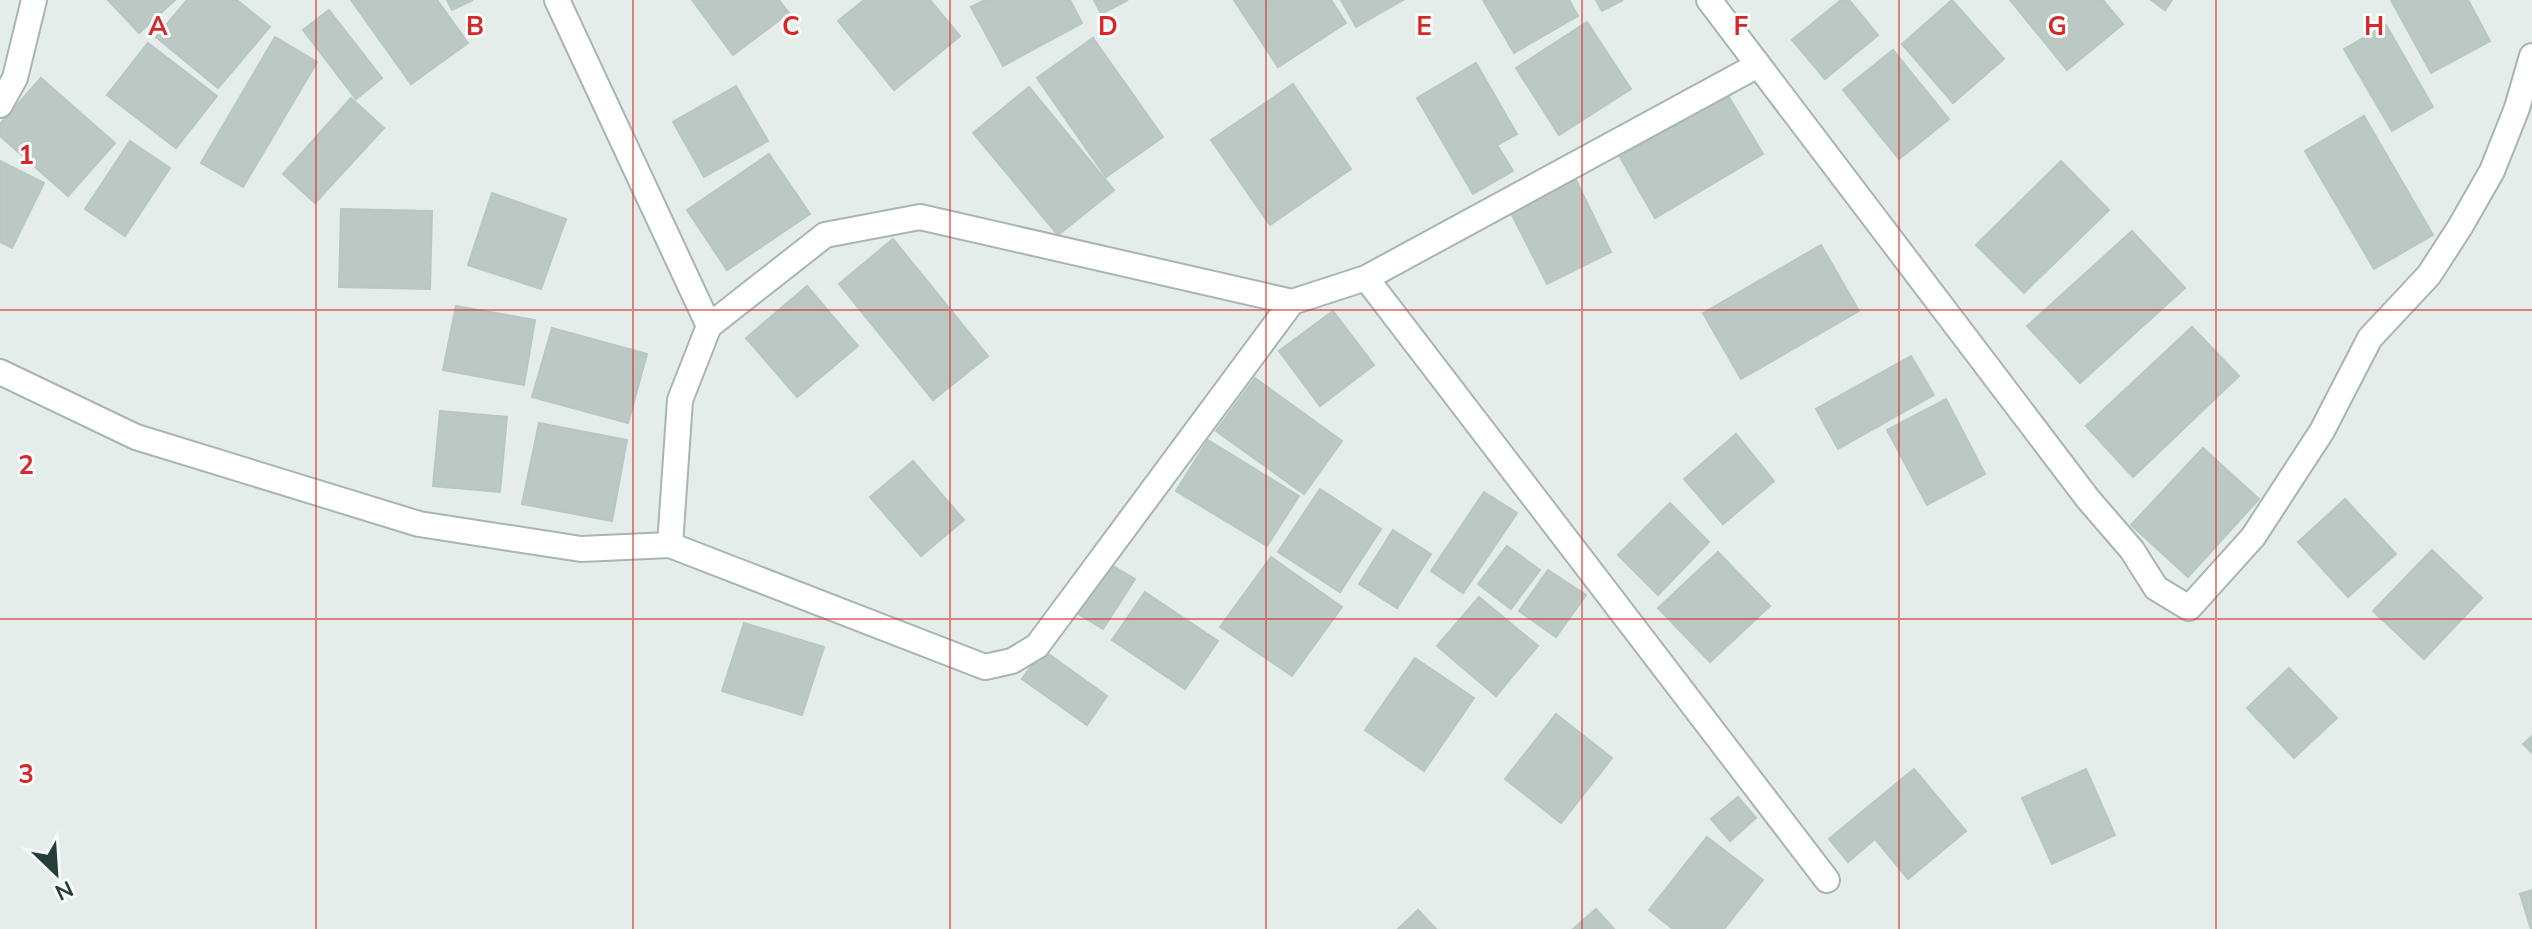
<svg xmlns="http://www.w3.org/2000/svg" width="2532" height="929" viewBox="0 0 2532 929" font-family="Mulish,sans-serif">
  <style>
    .building { fill: #bbc8c4; stroke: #b8c7c2; stroke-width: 2 }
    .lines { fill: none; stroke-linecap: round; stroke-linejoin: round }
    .minor-casing { stroke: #a8b5b2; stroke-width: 28 }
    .minor { stroke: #fff; stroke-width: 24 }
    .grid { fill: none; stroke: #d62828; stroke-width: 2; stroke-opacity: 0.55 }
    .grid-label { font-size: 26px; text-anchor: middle; font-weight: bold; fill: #d62828; stroke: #f6faf8; stroke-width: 6; stroke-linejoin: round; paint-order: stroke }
  </style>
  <rect width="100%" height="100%" fill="#e5edeb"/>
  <g class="building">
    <polygon points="108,0 175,0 139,33"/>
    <polygon points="187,0 237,0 270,27 218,88 156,37"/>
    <polygon points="351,0 437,0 468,43 411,84"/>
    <polygon points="447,0 473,0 452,10"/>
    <polygon points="692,0 779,0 789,13 733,55"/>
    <polygon points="864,0 930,0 960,36 894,90 838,21"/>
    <polygon points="985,0 1070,0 1082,23 1003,66 971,7"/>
    <polygon points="1094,0 1128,0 1101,14"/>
    <polygon points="1234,0 1331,0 1346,23 1278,67"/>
    <polygon points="1341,0 1403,0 1356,27"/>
    <polygon points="1483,0 1569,0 1578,16 1514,53"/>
    <polygon points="1596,0 1623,0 1602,11"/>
    <polygon points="1841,0 1849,0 1878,35 1825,79 1792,40"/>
    <polygon points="1952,0 2004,59 1953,103 1902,44"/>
    <polygon points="2010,0 2103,0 2123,24 2067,70"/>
    <polygon points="2151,0 2172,0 2165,10"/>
    <polygon points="2391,0 2468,0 2490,41 2431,73"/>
    <polygon points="329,10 382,78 356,99 303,30"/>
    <polygon points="1587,22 1631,89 1559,135 1516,68"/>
    <polygon points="2386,25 2433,107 2392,131 2344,49"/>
    <polygon points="275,37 317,62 243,187 201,163"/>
    <polygon points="1093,38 1163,137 1106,177 1037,78"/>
    <polygon points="148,43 217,96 176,148 107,95"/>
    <polygon points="1893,50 1949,119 1899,159 1843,90"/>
    <polygon points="1476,63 1517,134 1497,145 1513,171 1473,194 1417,98"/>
    <polygon points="41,78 115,143 68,196 0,136 0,124"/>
    <polygon points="1293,84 1351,169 1270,225 1211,140"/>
    <polygon points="736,86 768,141 704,177 673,122"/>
    <polygon points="1029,87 1114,190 1058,235 973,133"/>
    <polygon points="1727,94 1763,154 1655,218 1620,157"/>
    <polygon points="351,98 384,128 315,203 283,174"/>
    <polygon points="2364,116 2433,235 2374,269 2305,151"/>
    <polygon points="130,141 170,168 125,236 85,209"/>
    <polygon points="769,154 810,214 727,270 687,210"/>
    <polygon points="0,161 44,183 12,248 0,242"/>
    <polygon points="2061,161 2109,210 2024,293 1976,245"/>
    <polygon points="1576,180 1611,252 1547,284 1511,213"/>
    <polygon points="492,193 566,219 541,289 468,265"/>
    <polygon points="341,209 432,211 430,289 339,287"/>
    <polygon points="2132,231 2185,288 2080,383 2027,326"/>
    <polygon points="893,239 988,356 933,400 839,284"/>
    <polygon points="1821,245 1859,311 1741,379 1703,313"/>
    <polygon points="807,286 858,346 797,397 746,338"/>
    <polygon points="456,306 535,320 524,385 443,370"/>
    <polygon points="1333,311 1374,365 1320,406 1279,351"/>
    <polygon points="2192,327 2239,376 2133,477 2086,426"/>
    <polygon points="552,328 647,354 628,423 532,397"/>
    <polygon points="1911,356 1934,395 1838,449 1816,409"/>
    <polygon points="1255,378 1342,441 1304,494 1216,431"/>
    <polygon points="1946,399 1985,474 1927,505 1887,430"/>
    <polygon points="440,411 507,417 500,492 433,486"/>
    <polygon points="539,423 627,440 612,521 522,504"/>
    <polygon points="1736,434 1774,481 1723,524 1684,479"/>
    <polygon points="1208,440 1299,496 1267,546 1176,491"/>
    <polygon points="2203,448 2259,499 2188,577 2131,525"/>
    <polygon points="913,461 964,520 921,556 870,497"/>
    <polygon points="1320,489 1381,529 1340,592 1278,552"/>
    <polygon points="1484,492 1517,513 1463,593 1431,571"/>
    <polygon points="2345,499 2396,554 2348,597 2298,542"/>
    <polygon points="1670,503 1709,542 1658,595 1618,555"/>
    <polygon points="1393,530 1431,554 1397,608 1359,584"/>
    <polygon points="1507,546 1540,570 1511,609 1478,584"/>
    <polygon points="2432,550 2482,598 2424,659 2373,611"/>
    <polygon points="1718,552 1770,606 1710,662 1658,608"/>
    <polygon points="1271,557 1342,607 1292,676 1220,627"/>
    <polygon points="1103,560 1135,579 1103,629 1072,610"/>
    <polygon points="1548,570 1586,595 1556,637 1519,611"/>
    <polygon points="1145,592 1218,641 1185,689 1112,640"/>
    <polygon points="1479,597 1538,646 1496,696 1437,646"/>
    <polygon points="744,623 824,647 802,715 722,691"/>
    <polygon points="1043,650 1107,696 1087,725 1022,679"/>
    <polygon points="1415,658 1474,698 1424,771 1365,730"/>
    <polygon points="2289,668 2337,718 2294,758 2247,708"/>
    <polygon points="1556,714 1612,758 1561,823 1505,779"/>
    <polygon points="2532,736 2532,753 2523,744"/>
    <polygon points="1914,769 1966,831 1908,879 1875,839 1848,862 1829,839"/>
    <polygon points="2086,769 2115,835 2052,864 2022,798"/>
    <polygon points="1738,797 1756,818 1730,841 1711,819"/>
    <polygon points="1707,837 1763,880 1724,929 1673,929 1649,910"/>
    <polygon points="2532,890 2532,929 2531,929 2520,894"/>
    <polygon points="1596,909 1614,929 1573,929"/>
    <polygon points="1418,910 1436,929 1398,929"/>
  </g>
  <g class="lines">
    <defs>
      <g id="minor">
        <polyline points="557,0 709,326"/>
        <polyline points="1709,0 2088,499 2132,550 2156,588 2189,608 2253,537 2322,431 2370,338 2429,275 2460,227 2492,171 2517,108 2532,56"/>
        <polyline points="0,105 15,78 34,0"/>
        <polyline points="1366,278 1827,880"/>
        <polyline points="1292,302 920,217 825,235 709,326 680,400 670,545 985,667 1012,661 1037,646 1292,302 1366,278 1758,65"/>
        <polyline points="0,372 136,437 419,524 581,549 670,545"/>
      </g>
    </defs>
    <use href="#minor" class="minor-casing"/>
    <use href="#minor" class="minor"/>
  </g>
  <path class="grid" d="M316 0V929M633 0V929M950 0V929M1266 0V929M1582 0V929M1899 0V929M2216 0V929M0 310H2532M0 619H2532"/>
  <g class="grid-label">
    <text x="158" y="35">A</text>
    <text x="475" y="35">B</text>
    <text x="791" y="35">C</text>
    <text x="1108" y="35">D</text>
    <text x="1424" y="35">E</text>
    <text x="1741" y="35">F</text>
    <text x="2057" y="35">G</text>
    <text x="2374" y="35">H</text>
    <text x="26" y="164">1</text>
    <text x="26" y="474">2</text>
    <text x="26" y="783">3</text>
  </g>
  <g transform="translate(56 873) rotate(155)" stroke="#f6faf8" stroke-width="6" paint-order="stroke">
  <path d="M0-6L14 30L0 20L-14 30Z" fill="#263e3a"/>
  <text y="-12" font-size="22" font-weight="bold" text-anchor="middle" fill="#263e3a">N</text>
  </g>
</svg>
